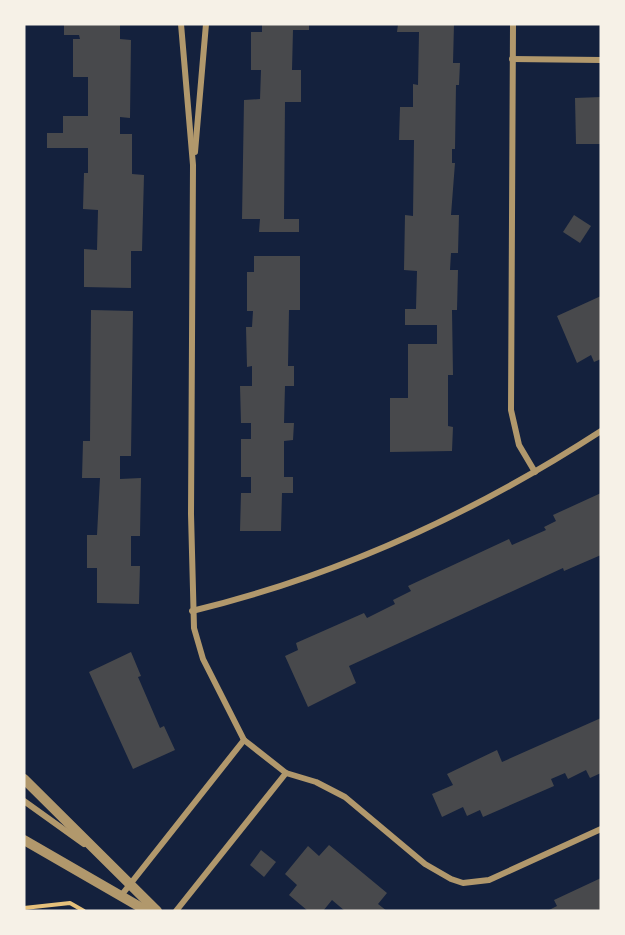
<svg xmlns="http://www.w3.org/2000/svg" width="625" height="935" viewBox="0 0 625 935" font-family="'Sofia Sans Condensed',sans-serif">
  <style>
    .building { fill: #48494c }
    .lines { fill: none; stroke-linecap: round; stroke-linejoin: round }
    .path { stroke: #e5c07b; stroke-width: 4 }
    .minor { stroke: #b1986c; stroke-width: 6 }
    .tertiary { stroke: #b1986c; stroke-width: 10 }
  </style>
  <rect width="100%" height="100%" fill="#14213d"/>
  <g class="building">
    <polygon points="64,24 120,24 120,39 131,40 130,118 120,117 120,134 132,134 132,174 144,175 142,251 131,251 131,288 84,287 84,249 97,250 98,210 83,209 84,173 88,173 88,148 47,148 47,133 63,133 63,116 88,116 88,77 73,77 73,39 80,39 79,35 64,35"/>
    <polygon points="262,24 309,24 309,30 293,30 292,70 301,70 301,102 285,102 284,219 299,219 299,232 259,232 260,219 242,219 244,100 260,99 261,70 251,70 251,32 262,32"/>
    <polygon points="398,24 454,24 453,63 460,63 459,85 456,85 455,149 452,149 452,163 455,163 451,215 459,215 458,253 451,253 450,270 458,270 457,310 452,310 453,375 448,375 448,426 453,427 452,451 390,452 390,398 408,398 408,344 437,344 437,325 405,325 405,309 416,309 417,271 404,270 405,215 413,216 414,140 399,140 400,107 413,107 413,84 418,85 419,32 397,32"/>
    <polygon points="601,97 601,144 576,144 575,98"/>
    <polygon points="574,215 591,226 580,243 563,232"/>
    <polygon points="254,256 300,256 300,310 289,310 288,366 294,366 294,386 285,386 284,423 294,423 293,440 284,441 284,477 293,477 293,493 282,493 281,531 240,531 241,493 251,493 251,477 241,477 241,439 251,439 251,423 241,423 240,386 252,386 252,366 247,367 246,327 252,327 253,311 247,311 247,272 254,272"/>
    <polygon points="601,296 601,359 594,362 591,355 577,363 557,316"/>
    <polygon points="91,310 133,311 131,456 120,456 120,479 141,478 140,536 131,536 131,566 140,566 139,604 97,603 97,568 87,568 87,535 97,535 100,478 82,478 83,441 90,441"/>
    <polygon points="601,493 601,555 564,571 563,568 349,666 356,683 308,707 285,656 298,650 296,643 364,613 367,618 395,604 393,600 411,591 408,586 509,539 512,545 546,530 544,527 556,521 553,515"/>
    <polygon points="131,652 141,676 138,677 160,728 164,726 175,750 133,769 89,672"/>
    <polygon points="601,718 601,773 590,778 586,770 568,779 565,773 551,779 554,786 483,817 480,810 467,816 463,807 442,817 432,794 453,785 447,774 497,750 502,762"/>
    <polygon points="329,845 387,893 378,904 387,911 345,911 332,900 323,911 308,911 289,895 297,885 285,874 308,846 319,856"/>
    <polygon points="261,850 276,862 264,877 250,865"/>
    <polygon points="601,878 601,911 547,911 557,906 554,900"/>
  </g>
  <g class="lines">
    <polyline class="path" points="24,908 70,903 84,911"/>
    <g class="minor">
      <polyline points="181,24 193,165 191,514 194,628 203,659 244,740 286,773 316,782 345,797 425,864 451,879 463,883 489,880 601,829"/>
      <polyline points="513,24 511,410 519,445 535,472"/>
      <polyline points="512,59 601,60"/>
      <polyline points="195,152 206,24"/>
      <path d="M192 611C337 576 476 512 601 431"/>
      <polyline points="24,801 84,844"/>
      <polyline points="120,897 244,740"/>
      <polyline points="176,911 286,773"/>
    </g>
    <g class="tertiary">
      <polyline points="24,779 157,911"/>
      <polyline points="24,840 147,911"/>
    </g>
  </g>
  <rect width="625" height="935" fill="none" stroke="#f6f1e7" stroke-width="51"/>
</svg>
